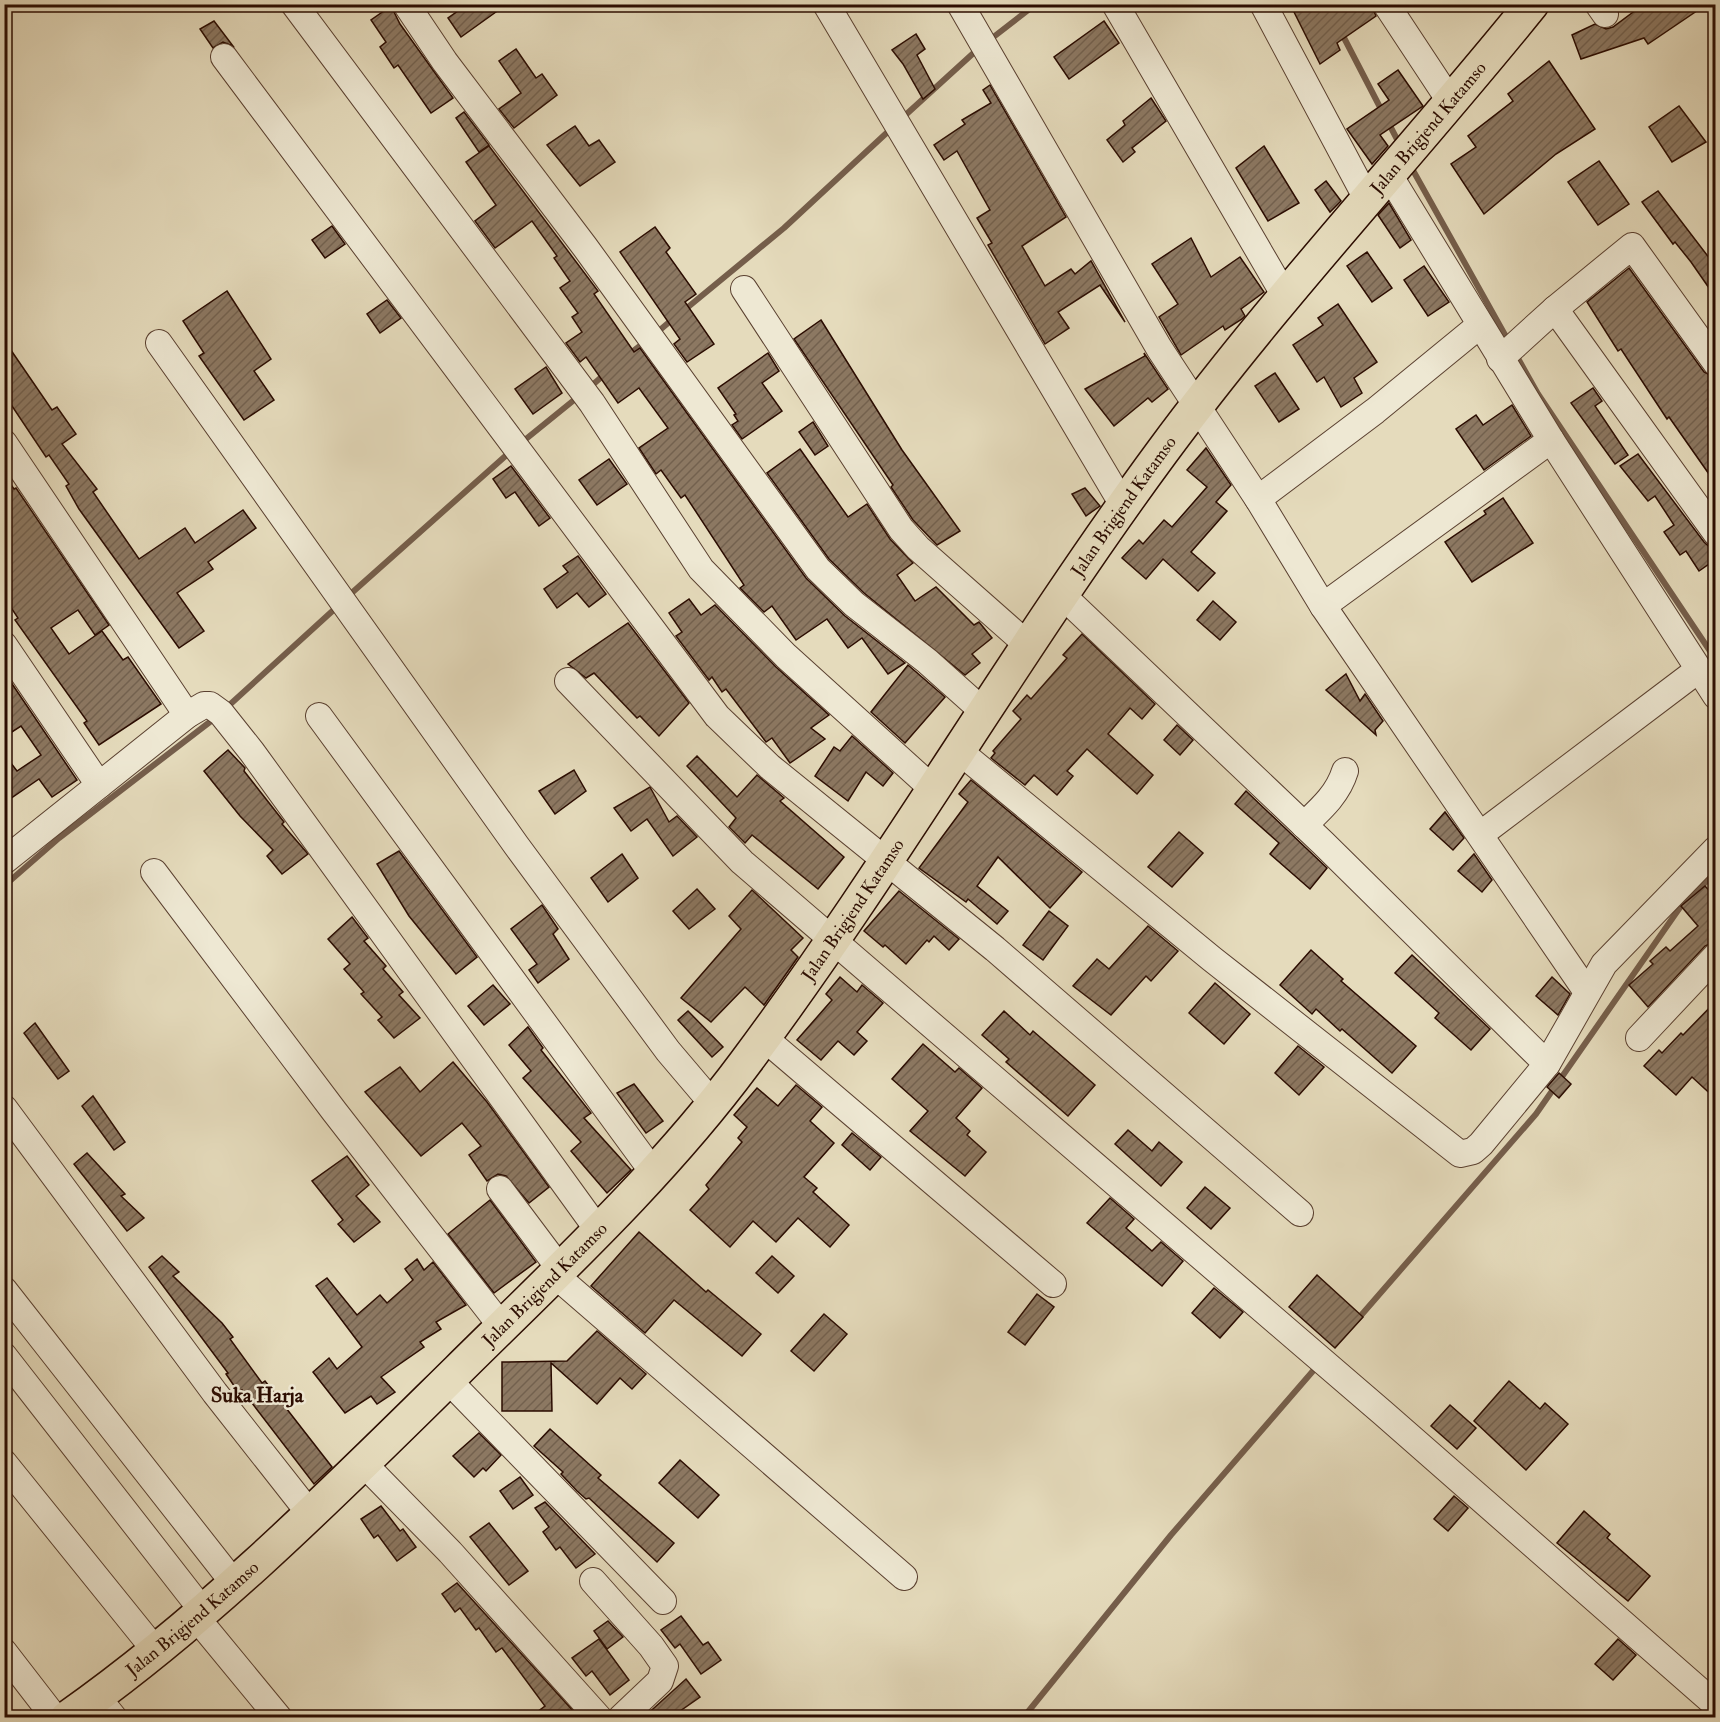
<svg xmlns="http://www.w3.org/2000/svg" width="1720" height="1722" viewBox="0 0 1720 1722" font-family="'IM FELL Double Pica',serif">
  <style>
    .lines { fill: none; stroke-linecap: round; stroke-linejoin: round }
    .stream { stroke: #755e4b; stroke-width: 6 }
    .building { fill: url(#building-hatch); stroke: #2b0c01; stroke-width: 1.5 }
    .minor-casing { stroke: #5a4030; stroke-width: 28 }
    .highway-casing { stroke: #2b0c01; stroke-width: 36 }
    .minor { stroke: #eee8d3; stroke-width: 26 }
    .highway { stroke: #e5dbbc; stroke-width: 33 }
    .labels { text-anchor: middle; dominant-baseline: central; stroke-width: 5; stroke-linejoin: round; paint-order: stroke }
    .street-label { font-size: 18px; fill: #2b0c01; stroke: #eee8d3 }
    .quarter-label { font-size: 21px; font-weight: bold; fill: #2b0c01; stroke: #eee8d3 }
  </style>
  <defs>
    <pattern id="building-hatch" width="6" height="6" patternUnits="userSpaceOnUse" patternTransform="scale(1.5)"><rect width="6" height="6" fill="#8c7862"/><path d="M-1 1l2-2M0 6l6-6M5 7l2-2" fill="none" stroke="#73614e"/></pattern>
  </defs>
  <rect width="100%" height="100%" fill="#e5dbbc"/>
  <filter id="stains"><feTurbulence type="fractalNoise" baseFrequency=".00333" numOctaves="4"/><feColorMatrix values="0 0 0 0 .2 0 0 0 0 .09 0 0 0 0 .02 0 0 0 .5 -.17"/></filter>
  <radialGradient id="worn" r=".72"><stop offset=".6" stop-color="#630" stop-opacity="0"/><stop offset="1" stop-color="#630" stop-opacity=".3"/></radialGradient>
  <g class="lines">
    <g class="stream">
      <polyline points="1341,32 1383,113"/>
      <polyline points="987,42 1036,4"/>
      <polyline points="900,120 979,48"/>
      <polyline points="1388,122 1400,145"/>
      <polyline points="1410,165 1509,342"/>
      <polyline points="682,312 784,228 893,127"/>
      <polyline points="654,335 674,318"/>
      <polyline points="1515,353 1538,394 1716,660"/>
      <polyline points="628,355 646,341"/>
      <polyline points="589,388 606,373"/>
      <polyline points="521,443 579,396"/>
      <polyline points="346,598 511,451"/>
      <polyline points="225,709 339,605"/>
      <polyline points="4,886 59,838 215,718"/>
      <polyline points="1357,1320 1536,1114 1681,906 1716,872"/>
      <polyline points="1023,1718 1171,1535 1319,1364"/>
    </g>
  </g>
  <g class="building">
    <polygon points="468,4 507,4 461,37 448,18"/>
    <polygon points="1290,4 1371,4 1376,16 1337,43 1340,50 1320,64"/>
    <polygon points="1644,4 1707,4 1648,44 1644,38 1581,59 1572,35 1595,24 1606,29 1613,27"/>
    <polygon points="391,6 400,24 453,98 431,113 398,65 394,68 380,47 386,42 371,20"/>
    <polygon points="214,21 233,46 223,42 213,48 200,29"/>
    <polygon points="1104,21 1119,43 1069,79 1054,57"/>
    <polygon points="916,34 925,49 917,55 935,89 923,99 903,64 892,50"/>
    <polygon points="516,49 536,78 542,74 557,95 514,128 499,109 521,93 499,61"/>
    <polygon points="1549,61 1595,129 1556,154 1484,214 1451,164 1476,147 1468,136 1513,101 1508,94"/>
    <polygon points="1398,70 1423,106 1380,135 1388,146 1372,164 1347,129 1389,100 1378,84"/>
    <polygon points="990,85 1066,217 1022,246 1045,286 1071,269 1075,274 1091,261 1125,322 1100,285 1058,312 1069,328 1045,344 988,245 992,243 977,218 990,210 957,151 944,160 934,145 965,124 962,120 991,103 983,90"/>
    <polygon points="1151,98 1166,121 1132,148 1135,152 1123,162 1107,140 1125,125 1123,121"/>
    <polygon points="1679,106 1706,142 1672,162 1649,127"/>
    <polygon points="464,112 489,145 479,152 456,118"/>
    <polygon points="575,126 589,146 599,140 615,162 580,186 547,145"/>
    <polygon points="489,146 598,291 594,294 634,352 640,348 806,578 845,616 905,663 888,674 862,638 848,648 827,619 796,640 772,606 764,612 740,588 744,585 685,495 681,498 661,470 656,474 639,448 668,428 639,388 618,403 586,357 580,362 566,343 582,332 572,317 578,313 560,288 570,281 554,258 557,256 532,221 495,248 475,221 496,205 466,162"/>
    <polygon points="1264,146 1299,203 1268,221 1236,168"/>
    <polygon points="1599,161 1629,204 1598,225 1568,182"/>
    <polygon points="1326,181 1341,201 1330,212 1315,190"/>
    <polygon points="1658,191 1710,259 1716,255 1716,298 1691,262 1675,242 1673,244 1642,202"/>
    <polygon points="1389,203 1411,240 1400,248 1378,215"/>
    <polygon points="332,226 345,244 325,258 312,240"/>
    <polygon points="655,227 670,248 666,252 696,294 685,302 714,344 687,362 674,344 680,339 620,252"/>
    <polygon points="1191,238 1211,277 1240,257 1264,292 1241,309 1245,316 1242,319 1225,330 1223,326 1181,355 1159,317 1178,304 1152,264"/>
    <polygon points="1367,252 1392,288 1372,302 1347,266"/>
    <polygon points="1424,266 1449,302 1428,316 1404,280"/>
    <polygon points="1629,268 1704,372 1716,378 1716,484 1669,417 1667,419 1621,349 1618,351 1587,302"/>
    <polygon points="227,291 271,359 254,371 274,400 244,420 199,356 204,353 183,321"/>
    <polygon points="387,300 401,318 380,333 367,314"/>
    <polygon points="1338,304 1377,362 1354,378 1362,393 1341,407 1324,377 1317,382 1293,345 1323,325 1318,318"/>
    <polygon points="821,320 902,450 960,531 937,545 913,520 891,487 893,485 794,339"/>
    <polygon points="4,340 52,410 57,407 76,434 62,444 97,489 93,492 139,559 185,528 195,543 243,510 256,528 208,562 213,569 177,593 204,631 179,648 79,509 66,486 69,484 49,455 46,457 4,394"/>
    <polygon points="768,353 779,371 762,383 782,411 742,439 732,425 738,421 734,415 736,414 718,388"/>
    <polygon points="1144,353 1168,389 1152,402 1148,398 1114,426 1085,389 1145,356"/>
    <polygon points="546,367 562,393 533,414 515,389"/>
    <polygon points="1275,373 1299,409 1279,422 1255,386"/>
    <polygon points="1593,388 1602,401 1595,406 1628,455 1615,464 1571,403"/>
    <polygon points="1512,405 1531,436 1484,470 1456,429 1476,415 1483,425"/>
    <polygon points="813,422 828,446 815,455 799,432"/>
    <polygon points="1206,448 1231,485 1216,502 1227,511 1191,552 1215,573 1198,591 1163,559 1146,579 1122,558 1139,540 1143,544 1164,520 1172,527 1207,487 1187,470"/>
    <polygon points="800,449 848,517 867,504 890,539 913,563 897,575 915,601 936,587 974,625 979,622 992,638 972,654 980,663 965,675 864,593 829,559 767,473"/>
    <polygon points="1638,454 1704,542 1716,553 1716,559 1699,571 1686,551 1680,555 1664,532 1674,525 1655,496 1648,501 1620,466"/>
    <polygon points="609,459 627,484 597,505 579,480"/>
    <polygon points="511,466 550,518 539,526 515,492 506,498 493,479"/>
    <polygon points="4,475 14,489 16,488 109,625 95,635 78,610 51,628 69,654 102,631 123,660 128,657 161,704 99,745 84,723 87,721 15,620 18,618 4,597"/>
    <polygon points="1085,488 1100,506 1086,516 1072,494"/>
    <polygon points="1503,498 1533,543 1472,582 1445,542 1486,514 1484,511"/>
    <polygon points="578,556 606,594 589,607 577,593 557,608 544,589 568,572 563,566"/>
    <polygon points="689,599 701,615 715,605 776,667 829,715 811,728 825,739 790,763 772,738 766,742 726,689 722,692 712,677 709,680 676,636 682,632 669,613"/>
    <polygon points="1213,601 1236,622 1220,640 1197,620"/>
    <polygon points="628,623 689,703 659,736 640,716 637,718 594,673 586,678 568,664"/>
    <polygon points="1082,634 1155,704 1142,719 1130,708 1108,734 1153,775 1137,794 1087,749 1067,771 1073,776 1057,795 1034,775 1025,785 991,758 995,753 993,751 1021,719 1013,711 1027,695 1031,699 1067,658 1063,655"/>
    <polygon points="908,665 945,697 905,743 871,712"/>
    <polygon points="4,672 77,780 52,797 39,779 4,803 4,754 17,771 41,755 21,726 4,737"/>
    <polygon points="1346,674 1360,701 1365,694 1383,721 1375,730 1376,735 1326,690"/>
    <polygon points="1177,725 1193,740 1180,755 1164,740"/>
    <polygon points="852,736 893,773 883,786 866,772 848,801 815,776 834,747 840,751"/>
    <polygon points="228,750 245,768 244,771 284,822 282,824 308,854 282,874 267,856 273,850 240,816 204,771"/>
    <polygon points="697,756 737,797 757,775 784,798 780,801 844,857 818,889 752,835 745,843 729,827 736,818 687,766"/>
    <polygon points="574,770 586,791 555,814 539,791"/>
    <polygon points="971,780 1082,872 1050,908 998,857 977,886 1008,911 997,924 968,899 966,902 919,868 968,802 959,794"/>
    <polygon points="650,787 669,822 677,816 697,837 673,856 647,819 631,831 614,808"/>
    <polygon points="1246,791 1327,868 1310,889 1270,854 1279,843 1235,804"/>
    <polygon points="1445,812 1464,838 1453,850 1430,829"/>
    <polygon points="1179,832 1203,853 1172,887 1148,867"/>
    <polygon points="399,851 477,957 456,974 409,916 377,864"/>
    <polygon points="622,854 638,878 608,902 591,878"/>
    <polygon points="1474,854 1492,880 1482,892 1458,871"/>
    <polygon points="1705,886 1716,898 1716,941 1705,946 1648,1007 1629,985 1653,964 1650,961 1666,947 1670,951 1698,926 1681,906"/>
    <polygon points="697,889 715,909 689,929 673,911"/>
    <polygon points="752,890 803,938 791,950 798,957 764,1005 745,987 711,1022 681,998 741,929 729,916"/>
    <polygon points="899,891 959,939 949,950 934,936 929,942 927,940 906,964 885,945 883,947 864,931"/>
    <polygon points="542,905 558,929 553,934 569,959 538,983 529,970 537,964 511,929"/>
    <polygon points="1049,911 1068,926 1043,960 1023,945"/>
    <polygon points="352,917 368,938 364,941 386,966 383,969 403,992 399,995 420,1018 394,1038 378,1020 382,1017 361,994 364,992 344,969 350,964 328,939"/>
    <polygon points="1148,926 1178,951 1151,981 1146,976 1111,1015 1073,986 1097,959 1109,969"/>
    <polygon points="1311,950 1343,979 1341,981 1416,1046 1392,1073 1342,1029 1340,1031 1316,1009 1312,1014 1280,985"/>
    <polygon points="1412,955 1490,1029 1471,1050 1435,1018 1439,1013 1395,973"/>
    <polygon points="840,977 857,992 862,985 883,1003 857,1032 867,1041 854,1055 838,1041 821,1060 797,1040 832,1000 826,994"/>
    <polygon points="1552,977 1570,994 1558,1015 1536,996"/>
    <polygon points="1215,983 1250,1014 1224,1044 1189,1013"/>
    <polygon points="493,985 510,1004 484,1025 468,1006"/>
    <polygon points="1716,1001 1716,1099 1692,1077 1676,1095 1644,1066 1659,1050 1662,1053 1681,1033 1683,1035"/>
    <polygon points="688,1011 723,1047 712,1057 678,1020"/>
    <polygon points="1004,1011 1030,1035 1033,1031 1095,1085 1068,1116 1006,1062 1009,1059 982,1035"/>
    <polygon points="35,1023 69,1071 58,1079 24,1033"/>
    <polygon points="528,1027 543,1048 541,1050 591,1113 584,1118 631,1170 607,1193 571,1151 581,1142 523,1078 531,1071 509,1045"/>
    <polygon points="923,1044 955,1072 959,1068 982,1088 956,1118 970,1131 967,1135 986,1152 965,1176 910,1131 928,1111 892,1079"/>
    <polygon points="1298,1046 1324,1067 1299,1095 1275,1073"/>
    <polygon points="453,1062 487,1102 549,1187 529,1203 506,1176 498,1174 487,1181 469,1155 481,1146 462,1123 421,1156 365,1092 400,1067 420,1092"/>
    <polygon points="1559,1073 1571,1084 1559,1098 1547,1087"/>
    <polygon points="634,1084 663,1121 646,1133 617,1093"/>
    <polygon points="796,1085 822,1107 810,1121 834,1143 804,1177 817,1188 813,1192 849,1225 830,1247 798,1218 776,1242 753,1221 730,1247 690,1210 709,1189 706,1185 742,1142 738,1138 747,1127 734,1115 757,1088 778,1106"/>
    <polygon points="93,1096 125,1142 114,1150 82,1106"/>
    <polygon points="1128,1130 1152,1151 1159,1142 1182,1162 1161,1186 1115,1144"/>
    <polygon points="852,1133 881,1157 870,1170 842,1145"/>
    <polygon points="87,1153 125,1194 121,1196 144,1218 127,1231 74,1164"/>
    <polygon points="347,1156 369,1185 356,1196 380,1222 354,1242 338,1224 343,1220 312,1181"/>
    <polygon points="1205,1187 1230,1208 1211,1229 1187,1208"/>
    <polygon points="1110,1198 1134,1219 1126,1228 1152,1251 1161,1242 1183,1261 1162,1286 1087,1223"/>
    <polygon points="490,1200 536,1262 494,1293 448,1234"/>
    <polygon points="639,1232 706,1292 708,1290 761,1334 742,1356 674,1300 645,1333 591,1286"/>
    <polygon points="162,1256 179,1272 173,1276 222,1323 233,1337 230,1339 262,1383 265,1381 332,1467 314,1484 242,1390 239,1393 226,1374 228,1373 149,1267"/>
    <polygon points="772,1256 794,1276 778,1293 756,1273"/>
    <polygon points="417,1259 424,1270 433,1262 466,1305 436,1322 441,1329 420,1342 424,1347 381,1377 395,1392 377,1404 371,1396 345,1413 313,1372 329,1358 337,1369 362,1347 316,1286 327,1278 357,1315 380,1295 387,1303 413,1280 405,1269"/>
    <polygon points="1317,1275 1363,1317 1335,1348 1289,1307"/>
    <polygon points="1214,1288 1243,1312 1220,1338 1192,1313"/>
    <polygon points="1037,1294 1054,1307 1025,1345 1008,1332"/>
    <polygon points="824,1314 847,1334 814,1371 791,1351"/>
    <polygon points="597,1331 646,1374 632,1389 620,1378 597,1404 551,1363 552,1411 502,1411 502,1362 567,1361"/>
    <polygon points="1509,1381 1540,1409 1545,1403 1568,1424 1526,1470 1474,1421"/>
    <polygon points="1450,1405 1476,1428 1457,1449 1431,1426"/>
    <polygon points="550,1429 601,1475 598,1478 674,1543 657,1562 589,1498 586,1499 577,1491 561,1474 563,1472 534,1446"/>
    <polygon points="479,1433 501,1455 486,1471 483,1468 474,1477 453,1456"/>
    <polygon points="680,1460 719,1495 698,1518 659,1483"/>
    <polygon points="520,1477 533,1495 513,1509 500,1491"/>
    <polygon points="1454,1496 1468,1508 1448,1531 1434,1519"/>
    <polygon points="545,1502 595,1554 576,1568 560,1547 556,1550 543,1532 549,1527 535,1508"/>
    <polygon points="381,1506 400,1531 403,1529 416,1547 397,1561 378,1535 374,1538 361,1519"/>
    <polygon points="1584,1511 1610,1534 1607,1538 1650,1576 1628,1601 1557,1543"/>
    <polygon points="489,1523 528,1571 509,1585 470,1537"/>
    <polygon points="457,1583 575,1713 578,1718 529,1718 545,1706 502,1648 496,1652 479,1628 476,1630 460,1608 455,1612 442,1594"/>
    <polygon points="681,1616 703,1645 708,1642 721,1660 701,1674 680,1644 675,1648 661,1630"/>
    <polygon points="608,1621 623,1637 607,1649 594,1631"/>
    <polygon points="599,1639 629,1680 610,1695 592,1671 586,1676 572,1658"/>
    <polygon points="1618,1639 1636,1655 1613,1680 1595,1664"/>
    <polygon points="686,1679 700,1697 670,1718 643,1718"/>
  </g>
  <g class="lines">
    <defs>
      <g id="minor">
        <polyline points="294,4 592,403 701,569 786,656 933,789"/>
        <polyline points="406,4 445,62 585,247 818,569 854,604 927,661 984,712"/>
        <polyline points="826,4 1123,505"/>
        <polyline points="960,4 1159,348 1258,499 1323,606 1587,992"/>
        <polyline points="1115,4 1285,296"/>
        <polyline points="1263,4 1367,199"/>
        <polyline points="1386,4 1452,104"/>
        <polyline points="1598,4 1605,14"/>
        <polyline points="224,57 717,716 770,767 995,949 1300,1213"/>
        <polyline points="1388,173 1551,440 1716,696"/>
        <polyline points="744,289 901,529 918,548 1029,646"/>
        <polyline points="1555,309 1632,246 1716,363"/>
        <polyline points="159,343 516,845 668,1051 713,1104"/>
        <polyline points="1500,359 1555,309 1716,533"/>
        <polyline points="4,443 187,715"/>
        <polyline points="1258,499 1375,411 1480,325"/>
        <polyline points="1323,606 1551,440"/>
        <polyline points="4,645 99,785"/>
        <polyline points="568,681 742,862 1383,1413 1716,1705"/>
        <polyline points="319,716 653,1172"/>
        <polyline points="959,751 1212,959 1460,1154 1473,1151 1481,1144 1547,1064 1323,843 1062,595"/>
        <path d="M1304 825C1321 809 1338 794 1345 771"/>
        <polyline points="1481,834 1698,670"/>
        <polyline points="4,861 187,715 204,705 210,705 221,713 252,752 598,1230"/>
        <polyline points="154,872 334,1111 502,1327"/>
        <polyline points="764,1038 1053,1284"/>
        <polyline points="1639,1038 1716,956"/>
        <polyline points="1547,1064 1604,964 1716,849"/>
        <polyline points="4,1108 215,1393 311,1515"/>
        <polyline points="500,1189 560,1269"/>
        <polyline points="555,1275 904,1577"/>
        <polyline points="4,1290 233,1582"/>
        <polyline points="4,1356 202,1610"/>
        <polyline points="448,1380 663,1601"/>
        <polyline points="4,1463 155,1650"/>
        <polyline points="364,1464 450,1552 599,1718"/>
        <polyline points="593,1581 651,1646 665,1666 660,1681 621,1718"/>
        <polyline points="195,1616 279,1718"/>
        <polyline points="4,1652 55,1718"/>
        <polyline points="97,1697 114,1718"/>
      </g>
      <g id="highway">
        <path id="s1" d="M67 1718C209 1618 335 1491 458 1370 557 1272 662 1175 745 1063 893 865 1016 650 1162 452 1277 296 1410 155 1532 4"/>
      </g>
    </defs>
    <use href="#minor" class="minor-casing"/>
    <use href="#highway" class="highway-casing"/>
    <use href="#minor" class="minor"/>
    <use href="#highway" class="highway"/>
  </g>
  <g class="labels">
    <g class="street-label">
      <text stroke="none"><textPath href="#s1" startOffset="2104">Jalan Brigjend Katamso</textPath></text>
      <text stroke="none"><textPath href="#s1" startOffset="1618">Jalan Brigjend Katamso</textPath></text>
      <text stroke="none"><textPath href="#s1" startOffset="1132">Jalan Brigjend Katamso</textPath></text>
      <text stroke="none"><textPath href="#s1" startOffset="646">Jalan Brigjend Katamso</textPath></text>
      <text stroke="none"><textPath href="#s1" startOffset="160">Jalan Brigjend Katamso</textPath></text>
    </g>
    <g class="quarter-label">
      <text x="257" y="1395">Suka Harja</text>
    </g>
  </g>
  <rect width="1720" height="1722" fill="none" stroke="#e5dbbc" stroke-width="24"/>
  <rect x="6" y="6" width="1708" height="1710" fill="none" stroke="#2b0c01" stroke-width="3"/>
  <rect x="12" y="12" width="1696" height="1698" fill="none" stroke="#2b0c01" stroke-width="1.5"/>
  <rect width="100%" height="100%" filter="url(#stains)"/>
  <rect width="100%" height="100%" fill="url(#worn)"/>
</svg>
